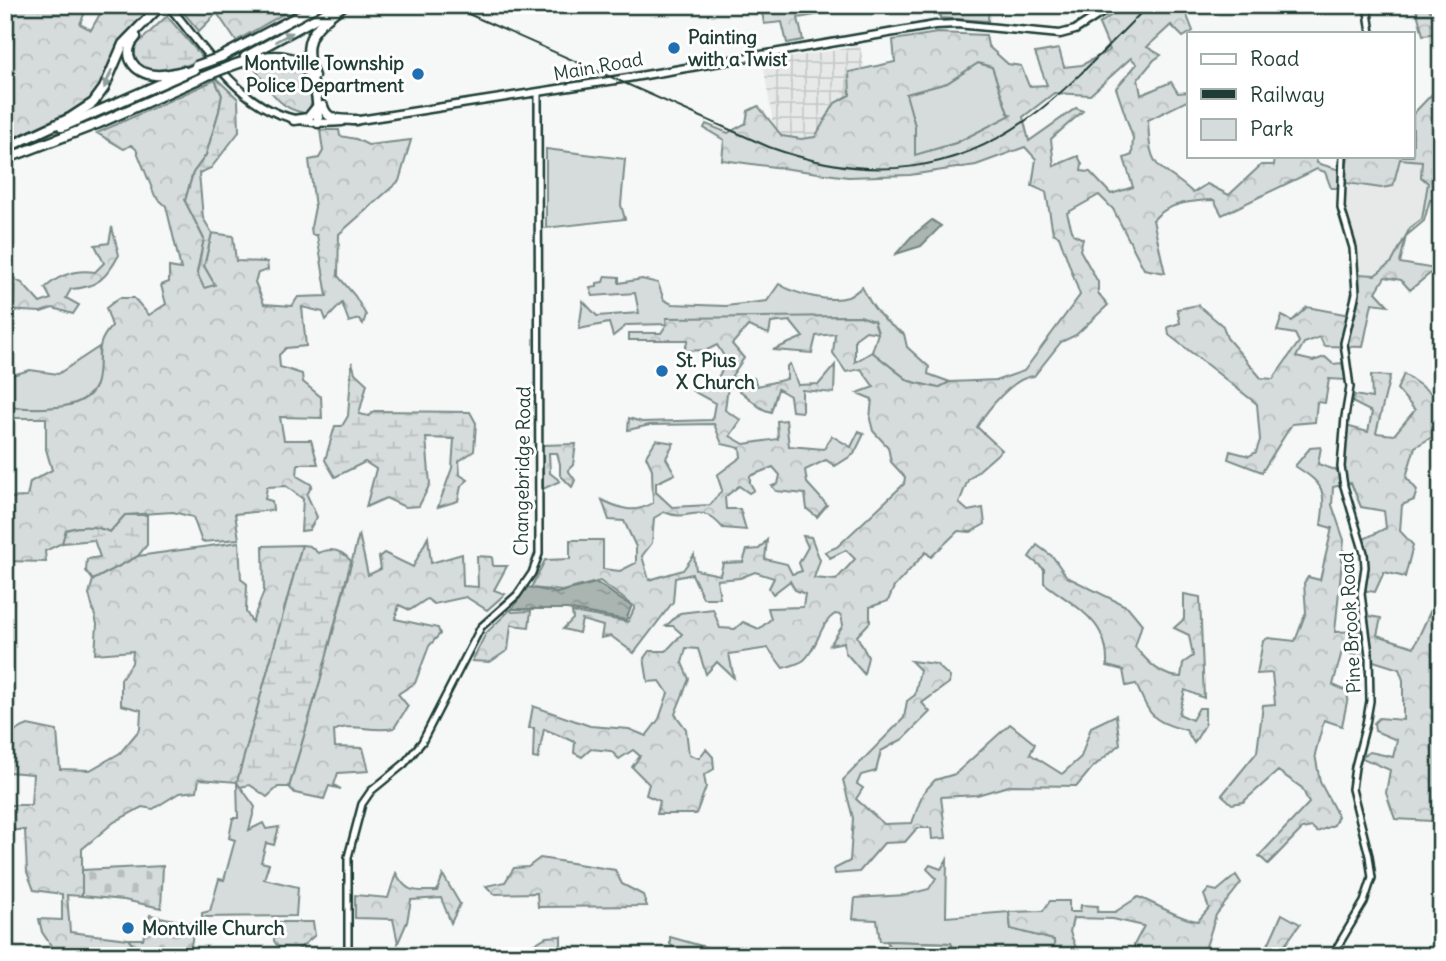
<svg xmlns="http://www.w3.org/2000/svg" width="1446" height="961" viewBox="0 0 1446 961" font-family="Delius,sans-serif">
  <style>
    .built { fill: #e6e9e8 }
    .industrial { fill: url(#industrial-grid) }
    .green { fill: #d6dcdb; stroke: #7a8c88; stroke-width: 2 }
    .forest { fill: url(#forest-crowns); stroke: #7a8c88; stroke-width: 2; fill-rule: evenodd }
    .wetland { fill: url(#wetland-marsh); stroke: #7a8c88; stroke-width: 2 }
    .cemetery { fill: url(#cemetery-stones); stroke: #7a8c88; stroke-width: 2 }
    .water { fill: url(#water-ripples); stroke: #72857f; stroke-width: 2 }
    .lines { fill: none; stroke-linecap: round; stroke-linejoin: round }
    .secondary-casing { stroke: #1f3d34; stroke-width: 10 }
    .primary-casing { stroke: #1f3d34; stroke-width: 11 }
    .highway-casing { stroke: #1f3d34; stroke-width: 13 }
    .secondary { stroke: #fff; stroke-width: 5 }
    .primary { stroke: #fff; stroke-width: 6 }
    .highway { stroke: #fff; stroke-width: 8 }
    .rail { stroke: #1f3d34; stroke-width: 2 }
    .highway-bridge-casing { stroke: #1f3d34; stroke-width: 13; stroke-linecap: butt }
    .highway-bridge { stroke: #fff; stroke-width: 8 }
    .oneway { fill: #8f9e9a }
    .poi-dot { fill: #1f6fb2; stroke: #fff; stroke-width: 2.5 }
    .labels { text-anchor: middle; dominant-baseline: central; stroke-width: 6; stroke-linejoin: round; paint-order: stroke }
    .poi-label { font-size: 19px; font-weight: bold; fill: #1f3d34; stroke: #fff; text-anchor: start }
    .street-label { font-size: 19px; fill: #1f3d34; stroke: #fff }
  </style>
  <defs>
    <pattern id="industrial-grid" width="8" height="8" patternUnits="userSpaceOnUse" patternTransform="scale(1.75)"><rect width="8" height="8" fill="#e6e9e8"/><path d="M0 4h8M4 0v8" fill="none" stroke="#c5c9c8"/></pattern>
    <pattern id="forest-crowns" width="20" height="18" patternUnits="userSpaceOnUse" patternTransform="scale(1.75)"><rect width="20" height="18" fill="#d6dcdb"/><path d="M2 6a3 3 0 1 1 6 0M12 15a3 3 0 1 1 6 0" fill="none" stroke="#b7bebd"/></pattern>
    <pattern id="wetland-marsh" width="20" height="14" patternUnits="userSpaceOnUse" patternTransform="scale(1.75)"><rect width="20" height="14" fill="#d6dcdb"/><path d="M1 5h8M5 5V1M11 12h8M15 12V8" fill="none" stroke="#b7bebd"/></pattern>
    <pattern id="cemetery-stones" width="16" height="16" patternUnits="userSpaceOnUse" patternTransform="scale(1.75)"><rect width="16" height="16" fill="#d6dcdb"/><path d="M2 7V4a2 2 0 0 1 4 0v3zM10 15v-3a2 2 0 0 1 4 0v3z" fill="#b7bebd"/></pattern>
    <pattern id="water-ripples" width="26" height="14" patternUnits="userSpaceOnUse" patternTransform="scale(1.75)"><rect width="26" height="14" fill="#aab5b1"/><path d="M2 4q2-2 4 0t4 0M15 11q2-2 4 0t4 0" fill="none" stroke="#8a9491"/></pattern>
  </defs>
  <rect width="100%" height="100%" fill="#f6f7f7"/>
  <filter id="ink" filterUnits="userSpaceOnUse"><feTurbulence type="fractalNoise" baseFrequency=".0143" numOctaves="2"/><feDisplacementMap in="SourceGraphic" scale="14" xChannelSelector="R" yChannelSelector="G"/><feConvolveMatrix kernelMatrix="1 2 1 2 8 2 1 2 1" color-interpolation-filters="sRGB"/></filter>
  <g filter="url(#ink)">
    <polygon class="built" points="1400,159 1423,161 1429,182 1422,219 1410,228 1392,262 1375,275 1359,274 1355,241 1343,208 1344,183 1381,188 1392,186"/>
    <polygon class="industrial" points="860,46 864,67 849,72 850,95 835,103 815,137 801,139 782,136 773,125 763,62"/>
    <g class="green">
      <polygon points="978,63 992,67 1008,113 1012,115 956,143 914,156 915,126 905,94 947,83"/>
      <polygon points="546,149 625,159 621,205 625,219 546,228"/>
      <path d="M605 276 619 277V283L642 279 658 283 664 300 672 304 726 306 767 301 779 284C794 294 830 303 848 297 853 295 858 290 862 287 872 308 884 323 904 334L907 347 929 367 928 374 950 382 938 388 909 381 872 352 878 333 874 321 860 316 666 319 667 324 627 325 613 336 609 323 579 329 583 301 597 316 639 313 635 293 593 296 590 288 597 287V283L603 282Z"/>
      <path d="M99 347C98 358 101 376 96 385 82 415 32 408 5 407V377L30 370 58 374Z"/>
      <polygon points="237,782 255,807 249,830 263,823 266,829 279,827 274,845 266,843 261,862 269,864 264,879 298,887 296,916 202,917 202,913 210,911 219,879 224,880 235,840 229,838 233,818 238,818"/>
      <polygon points="947,859 946,917 1009,912 1011,929 1054,940 1055,956 956,956 951,943 880,941 877,920 853,919 855,898 906,895 929,889 936,878 927,869 930,865 941,869"/>
      <polygon points="670,937 730,954 680,956 670,944"/>
    </g>
    <g class="forest">
      <path d="M5 5H88L80 24 91 30 105 5H154C145 16 132 26 125 38 107 65 106 89 78 111L5 141Z"/>
      <polygon points="177,5 299,5 236,41 217,13 199,31"/>
      <polygon points="761,5 837,5 838,11 798,18 803,40 787,43 782,22 764,24"/>
      <polygon points="942,5 989,5 988,21 940,18"/>
      <path d="M1126 5H1187L1186 13 1193 31 1183 37 1171 25 1147 47 1161 55 1154 60 1138 79 1141 95 1171 82 1178 93 1189 92V100L1148 120C1149 134 1148 158 1161 168 1173 178 1181 181 1193 193L1207 184 1229 195 1261 165H1274L1275 156H1316L1317 163 1346 172 1348 156H1413V114L1436 90 1441 89V202L1430 200 1424 221 1406 236 1400 263 1441 270V272L1433 271 1410 290 1401 280 1385 277 1376 292 1388 305 1372 303 1363 347 1324 346 1320 337 1304 343 1296 357 1313 361 1325 357 1333 364 1342 363 1346 380 1329 379 1325 403 1317 402 1315 422 1292 424 1262 472 1228 459 1230 451 1249 456 1256 452 1260 440 1257 404 1169 335 1168 327 1180 323 1177 309 1198 305 1223 326 1227 338 1261 378 1273 379 1299 342 1295 334 1277 331 1282 316 1292 321 1307 307 1355 316 1360 294 1359 274 1375 275 1392 262 1410 228 1422 219 1428 183 1421 177 1422 161 1400 159 1393 186 1381 188 1340 182 1337 188H1331L1325 172 1317 169 1222 215 1214 200C1192 201 1168 202 1153 220L1165 273 1144 269 1113 209 1099 195 1067 213 1073 234 1083 239 1080 250 1098 282V293L1108 305 1076 335 1061 342 1034 376C1013 377 987 410 977 427L1002 450 968 480 959 503 968 511 983 508 985 524 971 532 958 531 931 557 926 552 894 587 888 601 870 607V622L857 636 868 657 864 674 845 652 844 642 830 645 843 625 841 615 835 614C819 624 819 646 804 660 799 664 790 666 783 668L768 648 729 654 734 678 717 662 706 674 698 649 686 648 682 663 689 679 675 714 686 729 689 755 699 758 706 749 713 757 714 769 704 775 706 787 696 814H657L660 801 646 795 649 784 632 767 640 756 633 750 619 759 611 751 591 749 582 757 574 753 575 742 544 729 538 759 533 758 534 728H529L533 706 590 726 629 729 646 736 659 719 668 693 660 681 648 682 644 658 649 651H666L682 634 673 626H666L680 613 713 609 720 628 735 629 743 622 759 629 771 619 768 608 803 607 805 594 795 590 790 581 773 594 769 588 774 578 755 572 740 578 717 580 720 598H703L692 574 675 578 673 602 634 653 611 636 601 638 603 626 582 620 579 633 563 629 573 619 572 612 628 622 635 607 600 581 562 591 531 588 545 560 570 559V540H603V569L620 571 636 563V547L624 521 609 520 602 500C621 509 634 514 653 503L652 469 646 456 656 440 674 443 666 458 675 474 656 483V492L672 507 710 505 722 490 717 475 741 457 740 448 722 444 714 424 650 425 628 430 629 418 642 422 712 420 715 403 693 391 715 383 727 361 717 345 707 350 684 351 688 340H629V333H661L667 324 666 318 860 316 874 321 878 333 866 331 855 339V362L872 352 909 381 938 388 950 382 998 380 1024 371 1080 295 1059 236 1053 233 1046 192 1032 186 1036 159 1025 147 976 165 910 175 848 177 722 160 724 140 704 128 706 124 728 133 746 123 748 111 758 106 782 136 801 139 815 137 835 103 850 95 849 72 895 62 893 40 937 33 986 35 988 46 1008 64 1021 66 1029 86 1047 85 1035 53 1059 49 1064 67 1082 65 1110 50 1099 24ZM1131 58 1137 64 1116 88 1133 138 1132 155 1124 158 1133 187 1111 194 1090 172 1081 171 1082 164 1078 156 1054 166 1051 139 1083 111 1076 108 1029 141 1023 117 1054 93 1090 95ZM978 63 992 67 1008 113 1011 115 956 143 915 155V126L906 94 947 83ZM790 321 803 337 773 350 812 353 816 336 835 334 833 353 846 372 861 369 874 387 857 393 872 399 870 419 873 431 888 447 891 462 905 477 904 484 837 547 825 552 830 558 846 550 855 559 836 580 814 578 820 560 811 537 803 536 808 547 799 563 802 571 792 574 787 564 765 559 767 540 759 549 747 550 743 562 723 563 720 575 696 570 694 555 683 570 649 580 642 556 652 543 654 518 664 512C692 524 697 499 723 528L746 530 740 509H726L725 497 739 486 749 493 754 490 750 483V476L773 467 780 475 778 484 772 486 776 491 805 494 807 509 817 517 827 505 807 483 805 470 826 460 835 466 854 454 864 434 859 431 851 447 832 436 824 449 789 446 786 420 777 421 778 439 744 444 730 436 741 420 725 410 728 386C746 389 753 408 771 412L778 389 790 396 792 411 802 412V390L834 393 835 365 819 384 798 385 790 364 787 366V379L757 386 754 378 731 377 744 358 732 344 748 326 769 334 771 323Z"/>
      <polygon points="1415,5 1428,5 1430,11 1441,15 1441,33 1423,35"/>
      <path d="M275 56 295 63 311 90 312 107 326 116C279 113 278 100 252 65Z"/>
      <path d="M215 80 222 95 219 111 206 155 193 173 185 201 204 239 197 273 214 285 204 266 212 233 233 236 236 261 267 262 268 270 258 273 255 282 264 304 292 306 298 297 327 296 317 235H312L311 227 315 207 309 160 319 158 323 151 320 130H339L340 136 356 139 368 145 411 140 399 181 339 234 338 276 355 296 366 315 363 324 359 319 349 322 342 303 326 320 323 312 302 307 306 346 286 348 279 355 280 367 302 374 303 382 321 397 322 418 280 417 284 440H311L318 464H298L297 476 312 485 307 495 317 517 309 530 301 531 303 499 286 486 267 487 265 499 272 501 273 510 235 514 239 539 202 542 193 517 173 512 125 515 110 532C96 526 81 525 66 530L62 543 45 551 46 562 5 561V498L27 497 30 482 52 470 46 449V418H5V407C30 408 90 415 97 381 102 358 93 345 112 326L106 308 119 298H134L149 315 166 304 161 285 169 282V267L181 269 166 206 155 196 136 149 131 145 124 149 97 133Z"/>
      <path d="M112 227 119 255C107 277 97 288 71 289L66 298 79 305 73 314 53 308 41 312 5 310V294L14 293V279L22 283 40 303 51 299 45 288C59 275 76 269 95 272L104 263 95 245 109 243Z"/>
      <path d="M1404 374 1434 395 1441 390V432L1415 447 1406 477 1417 490 1414 500 1402 505 1400 531 1413 545 1405 577 1384 572 1375 592 1361 590 1367 569 1362 540 1386 528 1384 511 1361 507 1351 483 1333 487 1332 505 1344 540 1335 632 1363 631 1362 615 1381 618 1377 635 1414 647 1441 588V796L1435 797 1432 821 1395 819 1386 793 1390 770 1360 757 1370 752 1393 757 1397 740 1375 731 1374 723 1379 718 1403 720V680L1399 669 1342 651 1333 685 1349 692 1342 726 1324 720 1315 754 1320 782 1338 816 1334 825 1317 832 1312 827 1302 829 1268 864 1259 856 1309 803 1302 788 1278 771 1243 802 1232 804 1222 795 1257 752 1263 705 1275 704 1272 673 1257 674 1263 641 1268 638 1295 641 1306 612 1304 583 1308 577 1320 580 1332 528 1321 525C1326 490 1325 485 1295 466L1310 448 1321 447 1318 464 1341 472 1346 426 1368 432 1372 412 1352 402 1355 395 1372 398 1371 375 1390 376 1376 433 1394 435 1415 410 1397 389Z"/>
      <polygon points="576,444 573,465 568,470 575,480 572,487 560,475 560,464 557,453 549,453 550,473 560,481 543,489 542,445"/>
      <path d="M359 534 368 575 381 569 379 557 384 553 413 567 428 537 431 563 462 554 463 586 478 587 477 556 492 557 493 566H507L494 590 505 594 487 610 466 597 434 604 427 599 410 610 399 605 395 619 438 628 440 634 429 646 415 683 398 694 408 706 394 728C373 733 351 722 334 731L335 747 363 748 369 771 338 773 334 785 341 789 329 786 324 799 295 793 289 787 320 681Z"/>
      <polygon points="239,542 241,579 247,584 246,612 252,622 264,591 263,546 302,545 237,782 199,779 197,791 179,793 153,809 142,807 114,822 82,849 82,896 67,895 70,932 128,939 142,956 58,956 42,932 39,919 62,920 62,894 34,890 27,872 25,830 5,830 5,805 31,805 33,774 8,772 5,762 5,730 12,732 28,725 57,731 60,769 90,770 120,753 140,729 141,710 121,705 121,679 132,663 133,651 95,654 97,624 89,594 93,580 138,556"/>
      <path d="M1037 545 1053 557 1067 577 1128 607 1142 624 1135 647C1148 662 1161 677 1181 677L1183 663 1193 656 1189 635 1174 628 1184 619V594L1200 597 1204 698 1185 690 1179 714 1192 720 1199 708H1205V725L1194 743 1186 730C1151 722 1150 715 1136 684L1126 686 1123 670 1107 666C1109 620 1076 608 1044 583V569L1029 557Z"/>
      <polygon points="511,609 512,612 531,611 529,627 511,625 508,650 490,662 472,661 486,633"/>
      <polygon points="911,661 936,664 950,677 949,683 922,703 930,712 903,739 881,751 876,771 861,775 857,784 863,788 856,799 884,824 912,823 923,793 935,780 955,774 1010,724 1035,744 1030,754 1062,774 1081,757 1091,727 1116,715 1120,744 1092,768 1077,786 1012,785 977,795 941,797 946,838 932,839 931,828 917,828 905,842 884,843 859,872 835,874 834,869 850,861 853,818 843,780 904,718 907,701 915,695 920,670"/>
      <polygon points="540,858 615,870 622,884 643,895 647,906 538,907 537,893 494,894 486,886 505,882 514,868 528,867"/>
      <path d="M396 873C407 894 415 891 437 891L443 875 460 904 451 923 441 898 411 900 407 922 398 943 393 919 355 918V895L388 898Z"/>
      <path d="M1236 875 1241 883 1216 915 1203 956H1133L1134 945 1144 926 1113 919 1073 918 1070 932 1076 948 1066 956H1055L1054 940 1011 929 1009 912 1043 911 1050 901H1069V912H1080L1081 905 1098 906 1097 912H1115L1138 897C1157 904 1179 919 1198 921L1209 908 1204 895 1209 889 1217 891Z"/>
      <polygon points="1282,914 1300,924 1285,945 1283,956 1270,956 1273,947 1268,945"/>
      <polygon points="276,922 313,922 315,935 298,950 298,956 275,956 281,951 274,941"/>
      <polygon points="561,936 561,956 445,954 528,948 546,937"/>
      <polygon points="887,941 951,943 956,956 893,956"/>
    </g>
    <g class="wetland">
      <path d="M167 16 203 58C177 70 166 77 138 66L132 49Z"/>
      <polygon points="217,79 238,99 239,132 211,168 199,173 203,218 212,233 204,266 215,285 204,288 197,273 204,239 185,201 193,173 206,155 219,111 222,95 215,80"/>
      <polygon points="352,362 355,373 367,384 359,414 369,416 374,411 470,412 476,423 474,451 459,461 460,475 468,480 461,486 458,501 438,507 452,468 454,439 426,438 430,484 419,506 405,507 386,498 366,507 376,469 365,462 335,477 325,460 335,426 342,426 348,416"/>
      <path d="M125 515H147V545L138 556 93 580 86 571 87 559 100 557 94 540 62 543 66 530C81 525 96 526 110 532Z"/>
      <path d="M302 545 310 546 318 553C331 547 342 550 351 561L320 681 289 787H278L267 797 250 785 240 787 237 782Z"/>
    </g>
    <g class="cemetery">
      <polygon points="163,866 161,908 124,900 82,896 82,870"/>
      <polygon points="150,915 195,924 189,956 142,956 128,939 143,939"/>
    </g>
    <g class="water">
      <polygon points="932,220 941,226 921,246 896,254 911,237"/>
      <path d="M596 583C609 588 618 601 632 605L626 620 567 609H512L527 587 557 593Z"/>
    </g>
    <g class="lines">
      <defs>
        <g id="secondary">
          <polyline points="1367,5 1371,33"/>
          <polyline points="348,956 348,857 362,804 371,791 404,764 422,742 481,627 517,595 532,573 539,554 538,92"/>
          <polyline points="1332,956 1364,902 1372,878 1369,856 1352,789 1355,767 1366,724 1370,701 1369,654 1361,594 1365,567 1364,553 1344,486 1341,467 1345,417 1350,387 1344,343 1356,293 1353,248 1341,208 1343,156"/>
        </g>
        <g id="primary">
          <path d="M168 5C219 65 251 131 342 122"/>
          <polyline points="353,121 628,78 935,25 957,24 1060,34 1075,30 1114,5"/>
        </g>
        <g id="highway">
          <path d="M136 37C120 54 134 74 155 75 164 76 174 73 183 71"/>
          <polyline points="221,57 319,5"/>
          <polyline points="245,57 329,11"/>
          <path d="M228 67C286 45 319 52 318 123"/>
          <path d="M314 76C298 39 316 26 344 5"/>
          <path d="M323 106C327 122 342 119 356 120"/>
          <polyline points="294,120 308,118 316,108"/>
          <polyline points="62,127 197,68"/>
          <polyline points="6,148 70,118 93,103 104,88 123,44 161,5"/>
          <polyline points="5,159 97,124 203,77"/>
        </g>
      </defs>
      <use href="#secondary" class="secondary-casing"/>
      <use href="#primary" class="primary-casing"/>
      <use href="#highway" class="highway-casing"/>
      <use href="#secondary" class="secondary"/>
      <use href="#primary" class="primary"/>
      <use href="#highway" class="highway"/>
      <path class="rail" d="M448 5 769 147C868 183 957 176 1041 109 1080 78 1113 40 1149 5"/>
      <defs>
        <g id="highway-bridge">
          <polyline points="196,66 221,57"/>
          <polyline points="203,77 228,67"/>
        </g>
      </defs>
      <use href="#highway-bridge" class="highway-bridge-casing"/>
      <use href="#highway-bridge" class="highway-bridge"/>
    </g>
    <defs><path id="oneway-solid" d="M-6-.8H1V-3.2L6.5 0L1 3.2V.8H-6Z" transform="scale(1.75)"/></defs>
    <g class="oneway">
      <use href="#oneway-solid" transform="translate(284 37) rotate(-28)"/>
      <use href="#oneway-solid" transform="translate(108 79) rotate(113)"/>
    </g>
  </g>
  <g class="poi-dot">
    <circle cx="674" cy="48" r="7"/>
    <circle cx="418" cy="74" r="7"/>
    <circle cx="662" cy="371" r="7"/>
    <circle cx="128" cy="928" r="7"/>
  </g>
  <g class="labels">
    <g class="poi-label">
      <text x="688" y="37">Painting<tspan x="688" dy="22">with a Twist</tspan></text>
      <text x="404" y="63" text-anchor="end">Montville Township<tspan x="404" dy="22">Police Department</tspan></text>
      <text x="676" y="360">St. Pius<tspan x="676" dy="22">X Church</tspan></text>
      <text x="142" y="928">Montville Church</text>
    </g>
    <g class="street-label">
      <text transform="translate(598 66) rotate(-10)">Main Road</text>
      <text transform="translate(522 471) rotate(-89)">Changebridge Road</text>
      <text transform="translate(1350 623) rotate(-93)">Pine Brook Road</text>
    </g>
  </g>
  <rect width="1446" height="961" fill="none" stroke="#fff" stroke-width="28"/>
  <rect x="14" y="14" width="1418" height="933" fill="none" stroke="#1f3d34" stroke-width="2.5" filter="url(#ink)"/>
  <rect x="1187" y="32" width="228" height="126" fill="#ffffff" stroke="#a5b1ae" stroke-width="2"/>
  <rect x="1201" y="54" width="35" height="10" fill="#ffffff" stroke="#a5b1ae" stroke-width="2"/>
  <text x="1250" y="66" font-size="21" fill="#1f3d34">Road</text>
  <rect x="1201" y="89" width="35" height="10" fill="#1f3d34" stroke="#a5b1ae" stroke-width="2"/>
  <text x="1250" y="102" font-size="21" fill="#1f3d34">Railway</text>
  <rect x="1201" y="119" width="35" height="21" fill="#d6dcdb" stroke="#a5b1ae" stroke-width="2"/>
  <text x="1250" y="136" font-size="21" fill="#1f3d34">Park</text>
</svg>
